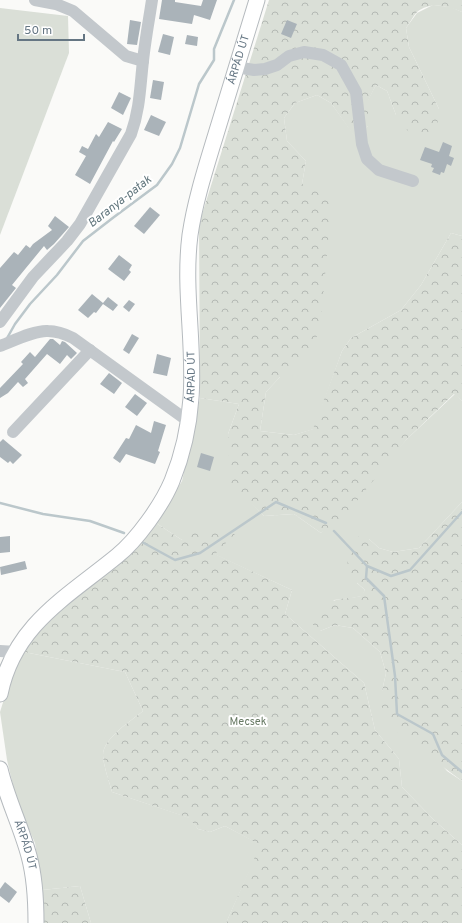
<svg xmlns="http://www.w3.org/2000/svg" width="462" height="923" viewBox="0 0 462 923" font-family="Overpass,sans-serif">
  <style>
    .green { fill: #dadfd7 }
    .forest { fill: url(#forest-crowns) }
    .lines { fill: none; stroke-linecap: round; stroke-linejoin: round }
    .stream { stroke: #bbc7cb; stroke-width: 2.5 }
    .building { fill: #aab3b9 }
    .major-casing { stroke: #b5babe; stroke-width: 17 }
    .minor { stroke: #c3c8cc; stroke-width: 12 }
    .major { stroke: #fff; stroke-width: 15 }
    .labels { text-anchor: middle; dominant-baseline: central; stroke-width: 4; stroke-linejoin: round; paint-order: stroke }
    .street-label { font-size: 11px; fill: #657683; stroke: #fff }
    .park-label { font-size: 11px; fill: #687a64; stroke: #fff }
    .water-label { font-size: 12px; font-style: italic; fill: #60757c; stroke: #fff }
  </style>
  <defs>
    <pattern id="forest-crowns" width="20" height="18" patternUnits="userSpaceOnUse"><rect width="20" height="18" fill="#dadfd7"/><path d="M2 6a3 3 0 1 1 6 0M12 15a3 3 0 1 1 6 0" fill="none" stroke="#b4b9b4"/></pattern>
  </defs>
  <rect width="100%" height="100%" fill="#fafaf8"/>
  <g class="green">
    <polygon points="433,5 451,7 462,12 462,236 451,233 421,285 401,310 351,338 342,351 314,429 294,435 260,431 266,392 280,377 302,184 306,161 287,141 284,118 295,103 317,95 331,103 354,135 368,126 368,100 376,85 387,91 396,115 439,109 409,47 406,28 417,13"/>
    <polygon points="0,8 68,16 69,53 0,235"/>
    <polygon points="455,394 462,401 462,502 419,548 393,552 379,548 369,539 357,583 365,590 362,596 352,598 334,600 320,631 335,625 353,628 380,652 386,673 382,691 447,771 462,781 462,845 435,821 402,787 399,759 375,730 364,683 285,614 292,590 214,554 234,534 182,540 156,523 182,481 200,398 239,404 228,434 250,502 264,516 294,514 321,533 407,439"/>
    <path d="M19 651 125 672 143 711C131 721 102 739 103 756 104 768 109 781 112 792L190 818 198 829 210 832 225 826 261 845 226 923H91L80 886 42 890 35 843 17 802 7 760 0 712Z"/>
  </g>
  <g class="forest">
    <path d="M269 0H462V12C448 6 431 1 417 12 413 16 410 23 406 28L409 47 439 109 437 127 423 135 408 131 396 115 387 91 376 85 368 101V126L354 136 331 103 317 95 295 103 284 118 287 141 306 161 302 184 332 200 320 330 308 354 280 377 266 392 260 431 294 435 313 429 342 351 351 338 401 310 421 285 451 233 462 236V401L454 394 407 439 347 513 321 533 294 514 264 516 230 484 228 434 239 404 200 398 199 224Z"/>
    <path d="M462 502V781L400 735 382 712V691L386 673 380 652 353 628 335 625 320 631 313 628C313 615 323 603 336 600 344 598 353 598 361 596L365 590C360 585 350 578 348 570 345 557 354 545 360 534L369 539 379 548 393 552 419 548Z"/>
    <path d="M156 523 182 540 196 528 235 534 215 554 292 590 285 614 364 683 375 730 399 759 402 787 435 821 462 845V923H226L260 845 225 826 210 832 198 829 189 818 112 792C109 781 104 768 103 756 102 739 131 721 143 711L125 672 19 651 37 625Z"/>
    <polygon points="80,886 91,923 40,923 42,890"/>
  </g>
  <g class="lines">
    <g class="stream">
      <polyline points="6,340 15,324 30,304 57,275 83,241 114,217 157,185 172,164 180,148 199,84 214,60 214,49 234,0"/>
      <polyline points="0,503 43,514 90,521 124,533"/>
      <polyline points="334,531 367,566 391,576 410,570 462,512"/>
      <polyline points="142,542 175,560 200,553 276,502 326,523"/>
      <polyline points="367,566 366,578 384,596 395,676 397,714 433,734 442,755 462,772"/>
    </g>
  </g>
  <g class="building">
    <polygon points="162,0 175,0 175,2 201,6 203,0 217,0 210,20 194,15 192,24 159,19"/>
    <polygon points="130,20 141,22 137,45 127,44"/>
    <polygon points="287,20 297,24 291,38 281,34"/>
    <polygon points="163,34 174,37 170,55 158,52"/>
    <polygon points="187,35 198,37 197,46 185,44"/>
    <polygon points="153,80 164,82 161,100 150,98"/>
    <polygon points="119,92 131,98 123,115 111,108"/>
    <polygon points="151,115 166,122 159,136 144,130"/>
    <polygon points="108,122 122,129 114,142 113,141 90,184 75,175 86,156 79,152 82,146 88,149 96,134 99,137"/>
    <polygon points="443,142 452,146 449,156 454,158 451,166 447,164 444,173 441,172 440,175 432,172 434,168 431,167 432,164 420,160 425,147 439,152"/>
    <polygon points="150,207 160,215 144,234 134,226"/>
    <polygon points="55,216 69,227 54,244 47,250 44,246 12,285 16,288 0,308 0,268 14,252 18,255 26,245 30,248 33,244 52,230 48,226"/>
    <polygon points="119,255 132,265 129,270 131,272 124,281 108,269"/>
    <polygon points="92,294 103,303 108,297 118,305 113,311 103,304 96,313 94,312 88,318 78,310"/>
    <polygon points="129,300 135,304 129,312 123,307"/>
    <polygon points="132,334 139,338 129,354 123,350"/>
    <polygon points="50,339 53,339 60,345 62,341 65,342 77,353 71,359 67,355 60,364 47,354 25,379 28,383 23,387 18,382 8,393 0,398 0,388 23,364 21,362 30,352 35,357"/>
    <polygon points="157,354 171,358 167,376 153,373"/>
    <polygon points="109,373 122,383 114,394 100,384"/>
    <polygon points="135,394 147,403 137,416 125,407"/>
    <polygon points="154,421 166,425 158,451 160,452 155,464 126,454 120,463 113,458 126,438 129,439 136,425 151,433"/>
    <polygon points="3,439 22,455 13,464 10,461 8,463 0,457 0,442"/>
    <polygon points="201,453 214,457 210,471 197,467"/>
    <polygon points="10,536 10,552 0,553 0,537"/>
    <polygon points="25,561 27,569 1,575 0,567"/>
    <polygon points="5,882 17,892 9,903 0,896 0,889"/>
  </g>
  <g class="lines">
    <defs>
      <g id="major">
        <path id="s1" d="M0 694C14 625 67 597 117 556 137 540 162 505 172 481 183 454 189 427 191 398 195 344 183 290 190 235 195 201 206 167 216 134 230 89 243 45 257 0"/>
        <path id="s2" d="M0 769C7 799 21 826 29 856 35 878 36 900 36 923"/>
      </g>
    </defs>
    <use href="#major" class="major-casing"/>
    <g class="minor">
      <polyline points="35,0 56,4 73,11 126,56 143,61"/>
      <polyline points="236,67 254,70 265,69 277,65 289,56 304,52 323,55 341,65 356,92 362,144 367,159 379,170 413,181"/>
      <path d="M0 322 33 277 67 241 80 224 131 134C140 109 140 87 143 61 145 41 149 20 152 0"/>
      <path d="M0 346C13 341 35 330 48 331 57 331 65 334 73 338L188 421"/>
      <polyline points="13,432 90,350"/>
      <polyline points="0,651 16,652"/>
    </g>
    <use href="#major" class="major"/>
  </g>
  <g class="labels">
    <g class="street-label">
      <text stroke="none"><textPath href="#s1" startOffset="710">ÁRPÁD ÚT</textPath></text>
      <text stroke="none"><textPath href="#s1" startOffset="386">ÁRPÁD ÚT</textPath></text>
      <text stroke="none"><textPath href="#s2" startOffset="80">ÁRPÁD ÚT</textPath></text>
    </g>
    <g class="park-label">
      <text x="248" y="722">Mecsek</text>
    </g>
    <g class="water-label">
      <text transform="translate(120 202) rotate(-38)">Baranya-patak</text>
    </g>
  </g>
  <path d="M18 34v6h66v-6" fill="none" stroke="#657683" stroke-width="2"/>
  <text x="24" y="34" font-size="12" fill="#657683" stroke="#ffffff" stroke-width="3" paint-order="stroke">50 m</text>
</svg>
